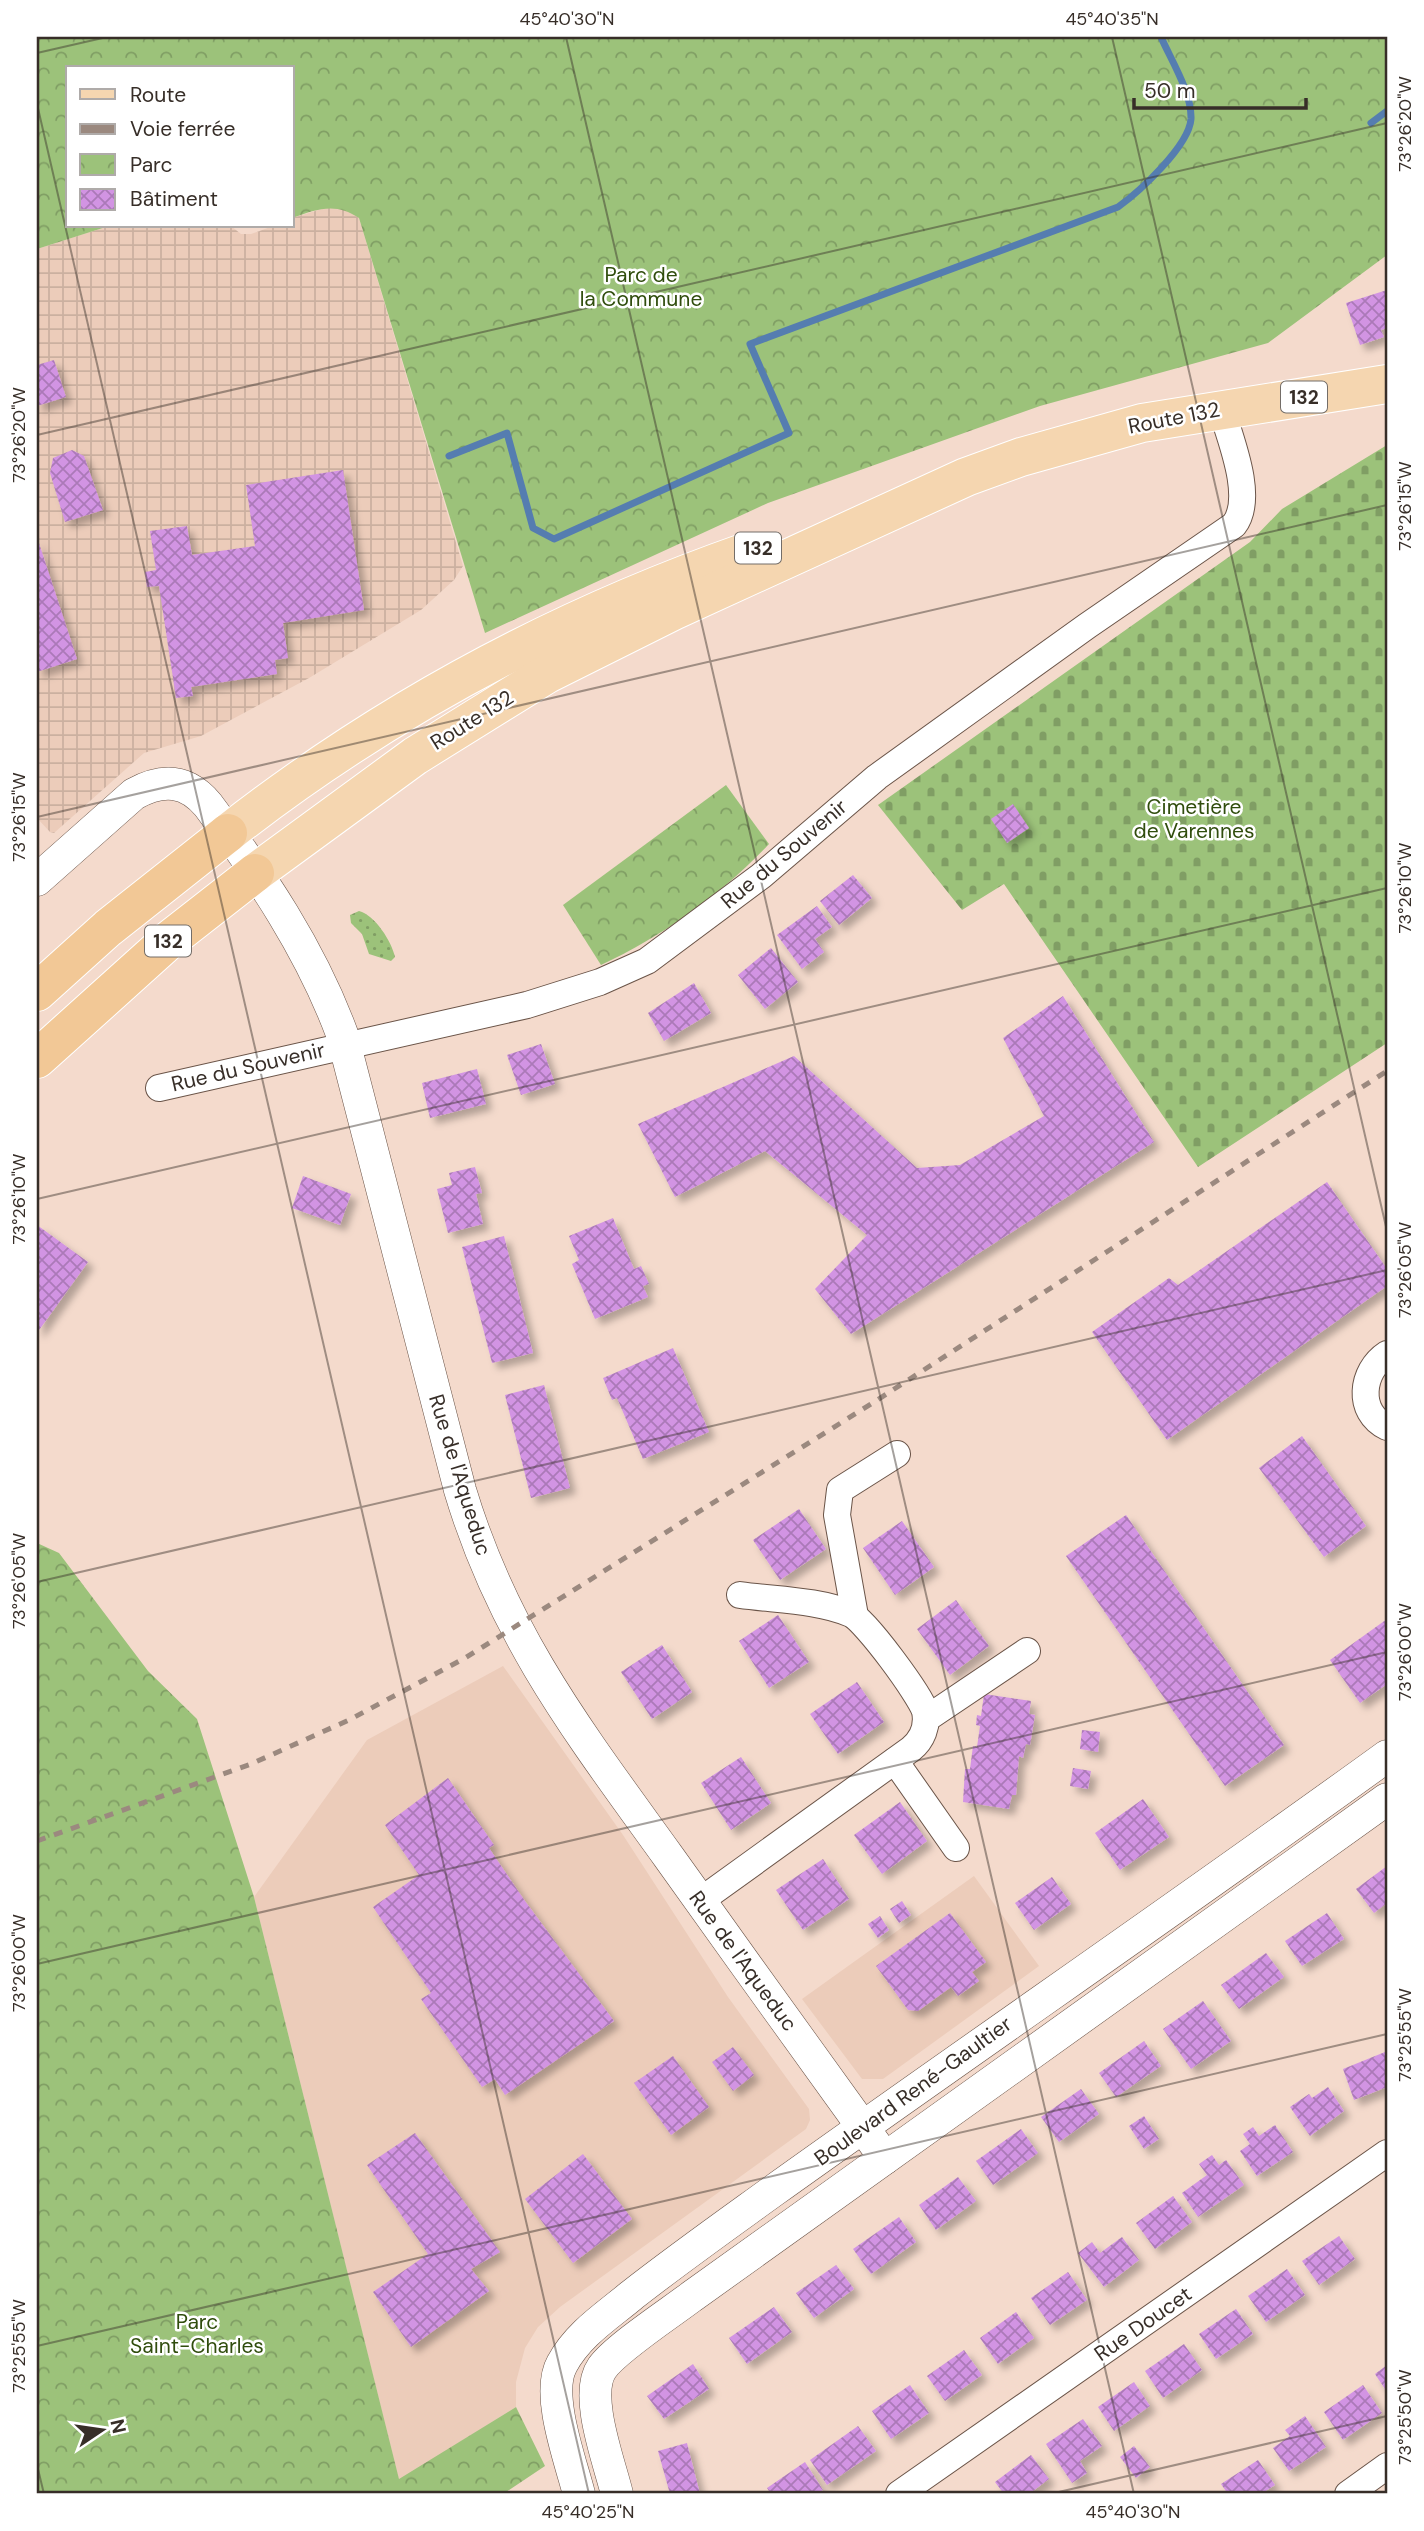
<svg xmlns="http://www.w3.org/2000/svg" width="1424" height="2531" viewBox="0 0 1424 2531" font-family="'DM Sans',sans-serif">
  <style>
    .built { fill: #ecccba }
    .industrial { fill: url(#industrial-grid) }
    .grass { fill: url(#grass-dots) }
    .cemetery { fill: url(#cemetery-stones) }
    .park { fill: url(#park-crowns) }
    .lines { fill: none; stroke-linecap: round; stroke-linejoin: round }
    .stream { stroke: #557db0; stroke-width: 7 }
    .building { fill: url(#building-cross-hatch); filter: url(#shadow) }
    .minor-casing { stroke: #6a5448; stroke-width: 28 }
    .tertiary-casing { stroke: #6a5448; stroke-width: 33 }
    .primary-casing { stroke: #fff; stroke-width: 40 }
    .trunk-casing { stroke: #fff; stroke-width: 40 }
    .minor { stroke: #fff; stroke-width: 26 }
    .tertiary { stroke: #fff; stroke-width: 32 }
    .primary { stroke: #f5d6b0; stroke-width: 38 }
    .trunk { stroke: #f2c896; stroke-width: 38 }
    .rail { stroke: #9b897f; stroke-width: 5; stroke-dasharray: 9 9; stroke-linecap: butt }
    .ticks { fill: none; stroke: #372e28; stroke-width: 2; stroke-opacity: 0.45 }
    .labels { text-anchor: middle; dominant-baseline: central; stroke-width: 5; stroke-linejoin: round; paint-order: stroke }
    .shield { fill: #fff; stroke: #736d68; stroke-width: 2 }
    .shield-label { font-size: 19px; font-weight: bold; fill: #372e28 }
    .park-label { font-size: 21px; fill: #304d0d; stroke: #fff }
    .street-label { font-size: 21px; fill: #372e28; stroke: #fff }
    .neatline { fill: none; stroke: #372e28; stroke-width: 2.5 }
    .ticks-label { font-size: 18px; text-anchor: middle; fill: #372e28 }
  </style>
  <defs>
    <pattern id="industrial-grid" width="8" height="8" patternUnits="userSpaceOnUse" patternTransform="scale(1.75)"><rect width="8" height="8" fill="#ecccba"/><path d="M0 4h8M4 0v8" fill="none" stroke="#cbb0a0"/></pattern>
    <pattern id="grass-dots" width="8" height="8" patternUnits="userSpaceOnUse" patternTransform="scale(1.75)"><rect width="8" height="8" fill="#9cc27a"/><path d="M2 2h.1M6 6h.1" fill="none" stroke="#809e64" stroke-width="1.8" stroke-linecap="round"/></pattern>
    <pattern id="cemetery-stones" width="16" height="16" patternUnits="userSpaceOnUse" patternTransform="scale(1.75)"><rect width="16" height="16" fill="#9cc27a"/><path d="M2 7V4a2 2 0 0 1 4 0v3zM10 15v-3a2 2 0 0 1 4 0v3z" fill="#809e64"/></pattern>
    <pattern id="park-crowns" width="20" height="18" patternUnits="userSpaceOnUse" patternTransform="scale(1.75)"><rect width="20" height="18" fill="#9cc27a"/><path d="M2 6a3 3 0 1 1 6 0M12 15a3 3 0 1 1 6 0" fill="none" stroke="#809e64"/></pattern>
    <pattern id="building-cross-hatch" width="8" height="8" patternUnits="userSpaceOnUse" patternTransform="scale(1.75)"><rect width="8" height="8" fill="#d294e3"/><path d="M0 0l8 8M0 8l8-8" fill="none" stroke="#ab79b8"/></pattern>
    <filter id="shadow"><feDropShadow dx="6" dy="6" stdDeviation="3.5" flood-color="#0004"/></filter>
  </defs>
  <rect width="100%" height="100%" fill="#f4dacc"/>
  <g class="built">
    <polygon points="503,1666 623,1835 728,1997 809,2109 810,2120 806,2129 560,2307 538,2327 525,2348 516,2382 516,2407 399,2480 254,1897 367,1740"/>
    <polygon points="974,1876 1039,1966 883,2079 862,2079 802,1999"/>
  </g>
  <polygon class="industrial" points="332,206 349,211 359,218 463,566 454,580 421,610 309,678 201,736 144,753 54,833 50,832 37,818 37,249 109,226 231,226 241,234 251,234 273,226 292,226 292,218"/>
  <path class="grass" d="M359 911C375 915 392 942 395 957L391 961 369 954 362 934 351 923 350 915Z"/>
  <polygon class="cemetery" points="1387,445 1387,1043 1198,1167 1004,884 962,910 878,805 1250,542 1282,509"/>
  <g class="park">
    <path d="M37 37H1387V255L1268 343 1040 406 768 503 485 633 359 218C336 202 317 209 292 218V68H68V226H109L37 249Z"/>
    <path d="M726 785 769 844C722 894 663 936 601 965L563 905Z"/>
    <polygon points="37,1543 59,1553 148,1671 197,1719 254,1897 399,2479 516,2407 545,2466 503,2494 37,2494"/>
  </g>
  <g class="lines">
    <g class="stream">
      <polyline points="1371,123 1387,111"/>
      <path d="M449 456 507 433 533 528 554 539 789 433 750 344 1118 207C1139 192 1189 146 1191 119 1192 93 1171 60 1161 37"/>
    </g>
  </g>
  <g class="building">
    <polygon points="1387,290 1387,328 1381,330 1384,337 1360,345 1346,303"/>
    <polygon points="54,360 66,397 37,406 37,365"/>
    <polygon points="72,450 84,456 103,510 65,522 50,473 53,458"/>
    <polygon points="343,470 364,610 283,623 288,658 275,660 277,674 191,687 193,696 176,698 159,586 147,587 145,572 156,570 150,531 187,526 192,555 255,546 246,485"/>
    <polygon points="37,537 77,659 37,672"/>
    <polygon points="1013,804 1029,828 1007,843 991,819"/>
    <polygon points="853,875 872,898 839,925 820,901"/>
    <polygon points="817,906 832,927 815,939 824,952 802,969 777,935"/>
    <polygon points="771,948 798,982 765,1009 738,975"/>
    <polygon points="694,983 711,1013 664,1041 648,1013"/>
    <polygon points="1063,996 1154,1142 851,1334 815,1289 867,1235 765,1151 675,1197 638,1124 794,1056 917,1168 960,1165 1044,1116 1003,1038"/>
    <polygon points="541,1044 555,1084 521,1095 507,1055"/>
    <polygon points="477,1069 486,1104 430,1118 422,1083"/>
    <polygon points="475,1167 482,1193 476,1194 483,1224 448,1233 437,1189 452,1185 449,1173"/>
    <polygon points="303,1176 351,1194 340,1225 292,1208"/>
    <polygon points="1327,1182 1387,1269 1387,1286 1167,1440 1092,1332 1169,1278 1178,1285"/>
    <polygon points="613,1218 634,1269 641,1266 649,1284 643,1286 648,1297 595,1319 572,1264 579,1260 569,1236"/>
    <polygon points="37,1225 88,1262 37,1333"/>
    <polygon points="504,1236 533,1353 492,1363 462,1247"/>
    <polygon points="673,1348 709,1432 643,1459 617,1398 612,1400 603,1378"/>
    <polygon points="544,1385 570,1488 531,1498 505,1395"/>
    <polygon points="1302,1436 1366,1526 1324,1557 1259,1468"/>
    <polygon points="799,1509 826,1549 780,1580 753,1540"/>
    <polygon points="1126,1515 1284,1745 1225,1786 1066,1556"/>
    <polygon points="902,1521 934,1567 895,1595 863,1548"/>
    <polygon points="956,1600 989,1646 950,1675 917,1629"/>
    <polygon points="778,1615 809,1662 769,1688 739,1641"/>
    <polygon points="1387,1619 1387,1684 1360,1703 1330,1660"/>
    <polygon points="662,1645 692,1692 652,1719 621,1672"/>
    <polygon points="857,1682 884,1722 838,1754 810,1714"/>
    <polygon points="984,1694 1031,1701 1029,1714 1035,1715 1030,1745 1026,1744 1023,1758 1019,1756 1016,1795 1012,1795 1009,1809 963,1802 965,1769 970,1769 973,1746 977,1747 980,1726 976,1725 977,1715 981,1716"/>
    <polygon points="1082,1730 1100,1732 1098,1752 1080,1749"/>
    <polygon points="741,1757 771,1803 731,1830 701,1783"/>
    <polygon points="1073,1768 1091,1771 1088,1789 1070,1786"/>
    <polygon points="448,1778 494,1845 489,1848 525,1901 614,2021 505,2095 495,2079 482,2087 421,1999 431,1993 373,1907 419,1875 385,1825"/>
    <polygon points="1143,1799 1169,1837 1120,1870 1095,1833"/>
    <polygon points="900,1802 927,1841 882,1874 854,1835"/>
    <polygon points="823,1859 849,1899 803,1930 776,1890"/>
    <polygon points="1387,1866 1387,1903 1374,1913 1356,1889"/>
    <polygon points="1052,1877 1071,1904 1034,1930 1015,1903"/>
    <polygon points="902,1901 911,1915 899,1923 890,1909"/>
    <polygon points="950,1913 986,1962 972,1972 979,1981 958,1996 951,1987 918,2011 908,2010 876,1966"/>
    <polygon points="1327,1913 1344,1939 1302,1966 1285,1941"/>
    <polygon points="880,1916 889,1930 878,1938 868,1924"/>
    <polygon points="1266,1953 1284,1977 1239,2009 1221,1985"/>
    <polygon points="1203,2001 1231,2041 1191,2069 1163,2029"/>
    <polygon points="1144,2041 1161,2066 1116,2097 1099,2073"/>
    <polygon points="733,2047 754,2075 733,2091 712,2062"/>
    <polygon points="1385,2052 1387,2087 1354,2100 1343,2069"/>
    <polygon points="673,2056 709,2107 671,2135 634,2083"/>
    <polygon points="1328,2087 1344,2111 1310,2136 1290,2107 1309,2094 1312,2098"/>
    <polygon points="1081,2089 1099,2114 1059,2142 1041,2117"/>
    <polygon points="1144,2116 1159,2139 1144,2149 1129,2126"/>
    <polygon points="1275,2125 1293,2152 1257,2176 1240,2151 1250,2144 1243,2134 1253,2127 1259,2136"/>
    <polygon points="1021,2129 1038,2153 993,2185 976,2161"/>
    <polygon points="415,2133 500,2252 471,2269 489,2291 411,2347 373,2292 428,2254 367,2165"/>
    <polygon points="583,2154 632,2219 573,2263 525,2199"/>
    <polygon points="1212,2155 1219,2165 1226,2160 1244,2185 1198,2217 1182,2193 1207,2175 1199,2164"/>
    <polygon points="958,2177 976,2201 936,2230 919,2205"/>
    <polygon points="1173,2196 1192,2222 1155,2249 1136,2223"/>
    <polygon points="899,2217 916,2242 871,2274 853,2249"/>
    <polygon points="1339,2236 1355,2259 1319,2285 1302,2261"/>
    <polygon points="1122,2237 1139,2260 1104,2287 1078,2253 1092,2242 1100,2253"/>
    <polygon points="836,2265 854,2289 814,2318 796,2293"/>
    <polygon points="1287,2269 1305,2295 1266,2322 1248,2296"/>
    <polygon points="1068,2272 1087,2300 1050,2325 1031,2298"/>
    <polygon points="774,2307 792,2332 747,2364 729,2338"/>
    <polygon points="1236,2309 1253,2334 1216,2359 1199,2334"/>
    <polygon points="1016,2312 1034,2338 998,2364 980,2338"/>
    <polygon points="1184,2344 1202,2370 1163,2398 1145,2371"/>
    <polygon points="964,2350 982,2375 945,2401 927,2376"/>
    <polygon points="693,2364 709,2389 664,2419 647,2396"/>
    <polygon points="1387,2365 1387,2392 1375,2374"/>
    <polygon points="1134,2382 1150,2406 1114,2431 1098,2407"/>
    <polygon points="910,2385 929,2413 891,2439 872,2411"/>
    <polygon points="1363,2385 1382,2413 1343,2440 1324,2412"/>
    <polygon points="1305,2416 1326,2447 1289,2471 1273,2448 1290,2436 1285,2430"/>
    <polygon points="1083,2419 1102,2446 1080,2461 1087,2473 1072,2483 1046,2444"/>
    <polygon points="858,2426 876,2451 827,2485 810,2460"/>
    <polygon points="687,2443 700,2494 670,2494 658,2451"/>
    <polygon points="1134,2446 1150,2467 1136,2478 1120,2457"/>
    <polygon points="1031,2455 1049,2479 1029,2494 1004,2494 995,2482"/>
    <polygon points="1258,2460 1275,2485 1261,2494 1228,2494 1221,2484"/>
    <polygon points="805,2462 823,2490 816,2494 771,2494 767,2488"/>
  </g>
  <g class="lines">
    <defs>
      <g id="minor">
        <path d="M159 1088 527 1005 600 982 647 961 761 876 877 777 1087 626 1234 525C1255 498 1230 438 1221 408"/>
        <path d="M1387 1354C1361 1371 1356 1412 1387 1427"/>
        <polyline points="855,1616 837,1515 840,1490 897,1454"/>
        <polyline points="926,1719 1027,1651"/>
        <polyline points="895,1761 956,1848"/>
        <path d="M700 1901 911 1749C922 1740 928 1726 925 1711 920 1695 866 1621 851 1614 819 1600 775 1600 740 1595"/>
        <polyline points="899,2494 1387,2153"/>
        <polyline points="1348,2494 1387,2466"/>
      </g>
      <g id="tertiary">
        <path d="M37 880 134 794C163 778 187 780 208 805 261 876 311 950 342 1034L460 1490C504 1637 581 1735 668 1856 740 1957 812 2057 885 2158"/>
        <path d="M579 2494C571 2462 545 2394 562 2364 578 2334 607 2316 632 2295 678 2259 726 2225 773 2191 977 2045 1184 1903 1387 1756"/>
        <path d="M617 2494C610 2464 583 2395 602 2368 615 2349 670 2313 691 2297L1387 1799"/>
      </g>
      <g id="primary">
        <path d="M228 833C385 710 558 618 746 552"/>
        <polyline points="255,873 415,756 547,674 673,611 966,477 1021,457 1142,423 1387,384"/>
      </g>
      <g id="trunk">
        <polyline points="37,992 108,928 228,833"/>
        <polyline points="37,1059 168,941 255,873"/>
      </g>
    </defs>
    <use href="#minor" class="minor-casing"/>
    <use href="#tertiary" class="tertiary-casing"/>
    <use href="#primary" class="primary-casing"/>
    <use href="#trunk" class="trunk-casing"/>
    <use href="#minor" class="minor"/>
    <use href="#tertiary" class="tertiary"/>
    <use href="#primary" class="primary"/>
    <use href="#trunk" class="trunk"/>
    <polyline class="rail" points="37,1841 251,1764 349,1720 465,1658 871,1404 1387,1071"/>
  </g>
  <path class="ticks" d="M566 37 1134 2494M1112 37 1387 1231M37 53 107 37M37 104 589 2494M37 435 1387 123M37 817 1387 505M37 1199 1387 888M37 1582 1387 1270M37 1964 1387 1652M37 2346 1387 2034M37 2465 44 2494M1050 2494 1387 2416"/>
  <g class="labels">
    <g class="shield">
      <rect x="1281" y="381.5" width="46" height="31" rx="5"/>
      <rect x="735" y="532.5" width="46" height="31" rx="5"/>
      <rect x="145" y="925.5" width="46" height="31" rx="5"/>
    </g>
    <g class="shield-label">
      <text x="1304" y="397">132</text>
      <text x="758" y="548">132</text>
      <text x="168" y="941">132</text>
    </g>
    <g class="park-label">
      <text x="641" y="275">Parc de<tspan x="641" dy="24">la Commune</tspan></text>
      <text x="1194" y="807">Cimetière<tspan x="1194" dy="24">de Varennes</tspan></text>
      <text x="197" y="2322">Parc<tspan x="197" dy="24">Saint-Charles</tspan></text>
    </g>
    <g class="street-label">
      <text transform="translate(1174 418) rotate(-11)">Route 132</text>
      <text transform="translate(472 720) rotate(-32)">Route 132</text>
      <text transform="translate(784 854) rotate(-40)">Rue du Souvenir</text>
      <text transform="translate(248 1067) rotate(-13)">Rue du Souvenir</text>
      <text transform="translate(460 1475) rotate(73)">Rue de l'Aqueduc</text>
      <text transform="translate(743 1961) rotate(54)">Rue de l'Aqueduc</text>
      <text transform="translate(913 2091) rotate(-36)">Boulevard René-Gaultier</text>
      <text transform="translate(1143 2324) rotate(-35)">Rue Doucet</text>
    </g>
  </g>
  <rect width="1424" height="2531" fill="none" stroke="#ffffff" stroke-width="77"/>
  <rect x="66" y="66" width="228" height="161" fill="#ffffff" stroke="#afaba9" stroke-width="2"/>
  <rect x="80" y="89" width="35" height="10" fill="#f5d6b0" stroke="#afaba9" stroke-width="2"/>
  <text x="130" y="102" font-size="21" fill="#372e28">Route</text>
  <rect x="80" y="124" width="35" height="10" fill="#9b897f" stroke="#afaba9" stroke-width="2"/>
  <text x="130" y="136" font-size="21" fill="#372e28">Voie ferrée</text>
  <rect x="80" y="154" width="35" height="21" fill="url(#park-crowns)" stroke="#afaba9" stroke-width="2"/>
  <text x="130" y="172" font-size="21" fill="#372e28">Parc</text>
  <rect x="80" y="189" width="35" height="21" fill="url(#building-cross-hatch)" stroke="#afaba9" stroke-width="2"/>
  <text x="130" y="206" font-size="21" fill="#372e28">Bâtiment</text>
  <g transform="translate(102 2430) rotate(77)" stroke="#ffffff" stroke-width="5" paint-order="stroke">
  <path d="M0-5L12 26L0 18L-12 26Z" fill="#372e28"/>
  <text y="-10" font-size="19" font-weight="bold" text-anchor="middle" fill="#372e28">N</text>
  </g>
  <path d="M1134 98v10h172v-10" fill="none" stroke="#372e28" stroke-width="3.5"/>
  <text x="1144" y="98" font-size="21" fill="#372e28" stroke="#ffffff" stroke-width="5" paint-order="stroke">50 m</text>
  <rect x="38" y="38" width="1348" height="2454" class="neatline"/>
  <g class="ticks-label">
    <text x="567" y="25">45°40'30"N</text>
    <text x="1112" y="25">45°40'35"N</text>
    <text transform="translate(1405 124) rotate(-90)" y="6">73°26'20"W</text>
    <text transform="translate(19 435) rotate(-90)" y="6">73°26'20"W</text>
    <text transform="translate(1405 506) rotate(-90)" y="6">73°26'15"W</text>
    <text transform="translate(19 817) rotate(-90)" y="6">73°26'15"W</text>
    <text transform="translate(1405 888) rotate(-90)" y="6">73°26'10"W</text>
    <text transform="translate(19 1199) rotate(-90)" y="6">73°26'10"W</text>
    <text transform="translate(1405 1270) rotate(-90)" y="6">73°26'05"W</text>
    <text transform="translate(19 1581) rotate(-90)" y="6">73°26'05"W</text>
    <text transform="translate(1405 1652) rotate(-90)" y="6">73°26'00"W</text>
    <text transform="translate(19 1963) rotate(-90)" y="6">73°26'00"W</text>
    <text transform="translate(1405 2035) rotate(-90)" y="6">73°25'55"W</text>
    <text transform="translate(19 2346) rotate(-90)" y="6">73°25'55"W</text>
    <text transform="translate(1405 2417) rotate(-90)" y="6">73°25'50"W</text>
    <text x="588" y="2518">45°40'25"N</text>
    <text x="1133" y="2518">45°40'30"N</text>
  </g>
</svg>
